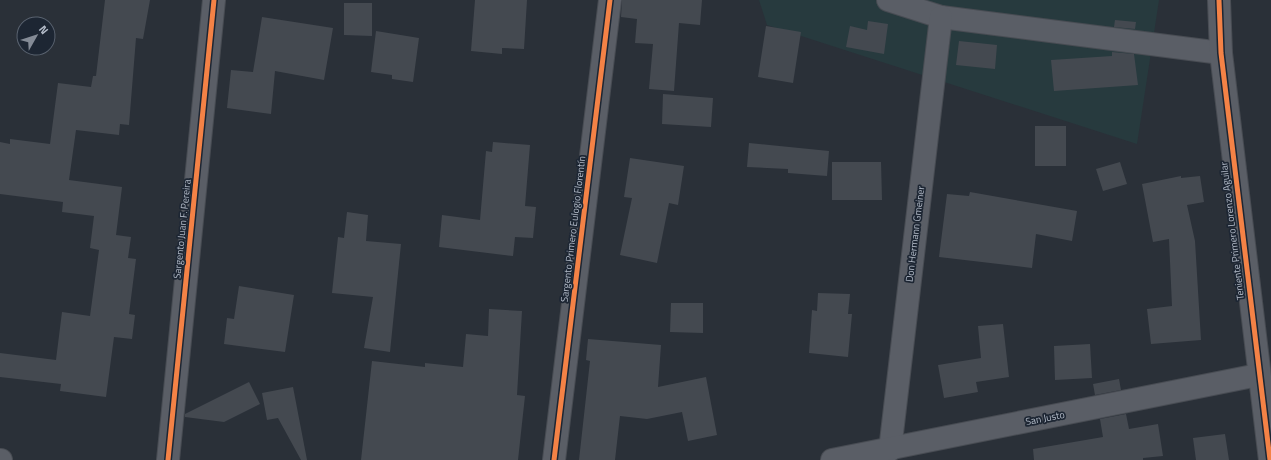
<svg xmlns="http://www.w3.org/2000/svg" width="1271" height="460" viewBox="0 0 1271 460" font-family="'Titillium Web',sans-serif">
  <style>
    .green { fill: #273a3e }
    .building { fill: #444950 }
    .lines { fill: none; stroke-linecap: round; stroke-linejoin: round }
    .minor-casing { stroke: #484c53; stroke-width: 24 }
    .minor { stroke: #5a5e66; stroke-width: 22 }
    .cycleway-casing { stroke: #1d2633; stroke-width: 8 }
    .cycleway { stroke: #f48246; stroke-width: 5 }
    .labels { text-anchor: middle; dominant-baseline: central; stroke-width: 3.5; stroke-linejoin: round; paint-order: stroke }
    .street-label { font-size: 10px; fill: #b4bcc9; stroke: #1d2633 }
  </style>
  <rect width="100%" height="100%" fill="#2a3038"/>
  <polygon class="green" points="759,0 1159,0 1137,144 767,25"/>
  <g class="building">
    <polygon points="105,0 150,0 143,39 136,38 129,125 120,124 119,135 76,130 69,180 122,187 116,235 131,237 128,258 136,259 129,314 135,315 132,339 114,337 106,397 60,391 61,384 0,377 0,353 56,360 62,312 90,316 99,250 90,248 94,216 62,212 63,202 0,194 0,142 10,144 10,139 50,144 58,83 91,87 93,76 96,76"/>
    <polygon points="475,0 527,0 524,49 502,48 502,54 471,51"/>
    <polygon points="622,0 702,0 700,25 679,23 674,91 649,89 653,44 635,43 637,19 621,17"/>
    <polygon points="344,3 372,3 372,36 344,35"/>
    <polygon points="262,17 333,28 324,80 275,71 271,114 227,108 231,70 253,72"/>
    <polygon points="1115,20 1136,22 1135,29 1114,27"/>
    <polygon points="868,21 888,24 884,54 846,47 850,26 867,30"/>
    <polygon points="766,26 801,32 793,83 758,77"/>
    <polygon points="376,31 419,38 413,82 392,79 392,75 371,72"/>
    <polygon points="959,41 997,45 995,69 956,65"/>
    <polygon points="1112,52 1134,54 1138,85 1054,91 1051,60 1112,56"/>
    <polygon points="663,94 713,98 711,127 662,124"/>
    <rect x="1035" y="126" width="31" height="40"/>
    <polygon points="493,142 530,145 525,206 536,207 533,238 515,237 513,256 439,247 442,215 480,220 486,151 492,152"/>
    <polygon points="749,143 829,151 827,176 788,173 788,169 747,167"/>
    <polygon points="630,158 684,166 678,205 669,203 657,263 620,255 632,198 624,197"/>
    <polygon points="832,162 881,162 882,200 832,200"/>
    <polygon points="1120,162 1127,184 1103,191 1096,169"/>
    <polygon points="1181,176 1181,178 1200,176 1204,202 1187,205 1195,241 1201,340 1151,344 1147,309 1172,306 1169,239 1153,242 1142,184"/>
    <polygon points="970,192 1077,211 1072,241 1036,234 1032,268 939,257 947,194 969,196"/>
    <polygon points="347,212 368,215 366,241 401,244 390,352 364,348 373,297 332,293 338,237 344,238"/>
    <polygon points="239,286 294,295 285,352 224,344 227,318 234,319"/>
    <polygon points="818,293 850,294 848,314 852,314 848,357 809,353 812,310 817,311"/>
    <polygon points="671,303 703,303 703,333 670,332"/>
    <polygon points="489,309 522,311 517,395 525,396 518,460 361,460 372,361 425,367 425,363 463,367 466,334 488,336"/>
    <polygon points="1003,324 1009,377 976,382 978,392 944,398 938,365 981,358 978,326"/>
    <polygon points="588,339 661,345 658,387 706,377 717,435 688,441 682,412 647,419 620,416 615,460 579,460 590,361 586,360"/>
    <polygon points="1090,344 1092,378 1055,380 1054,346"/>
    <polygon points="1119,379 1121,390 1095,395 1093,384"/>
    <polygon points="249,382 260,404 224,422 185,417 185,414"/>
    <polygon points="293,387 307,460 301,460 278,418 267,420 262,393"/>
    <polygon points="1126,414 1129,429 1158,424 1163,456 1143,458 1143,460 1034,460 1033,449 1103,437 1100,419"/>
    <polygon points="1225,434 1229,460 1196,460 1193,438"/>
  </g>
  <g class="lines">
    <defs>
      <g id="minor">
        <polyline points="888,0 941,17 1221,53"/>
        <polyline points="1219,0 1221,53 1270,460"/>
        <polyline points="890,450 941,17"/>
        <polyline points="0,460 1,460"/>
        <polyline points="168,460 214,0"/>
        <polyline points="554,460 610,0"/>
        <polyline points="832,460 1258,375"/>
      </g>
    </defs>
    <use href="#minor" class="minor-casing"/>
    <use href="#minor" class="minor"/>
    <defs>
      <g id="cycleway">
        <polyline points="1219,0 1221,53 1270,460"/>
        <polyline points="168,460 214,0"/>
        <polyline points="554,460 610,0"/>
      </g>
    </defs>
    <use href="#cycleway" class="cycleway-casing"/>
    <use href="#cycleway" class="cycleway"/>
  </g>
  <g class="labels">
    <g class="street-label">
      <text transform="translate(182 229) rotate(-84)">Sargento Juan F. Pereira</text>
      <text transform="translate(573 229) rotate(-83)">Sargento Primero Eulogio Florentín</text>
      <text transform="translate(1232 231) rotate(-97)">Teniente Primero Lorenzo Aguilar</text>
      <text transform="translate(915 234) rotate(-83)">Don Hermann Gmeiner</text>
      <text transform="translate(1045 418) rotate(-11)">San Justo</text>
    </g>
  </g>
  <g transform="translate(36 36) rotate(51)"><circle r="19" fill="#1d2633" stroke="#59626f"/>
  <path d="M0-3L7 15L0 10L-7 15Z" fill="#848b96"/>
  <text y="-6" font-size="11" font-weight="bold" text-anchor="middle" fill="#b4bcc9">N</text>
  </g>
</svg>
